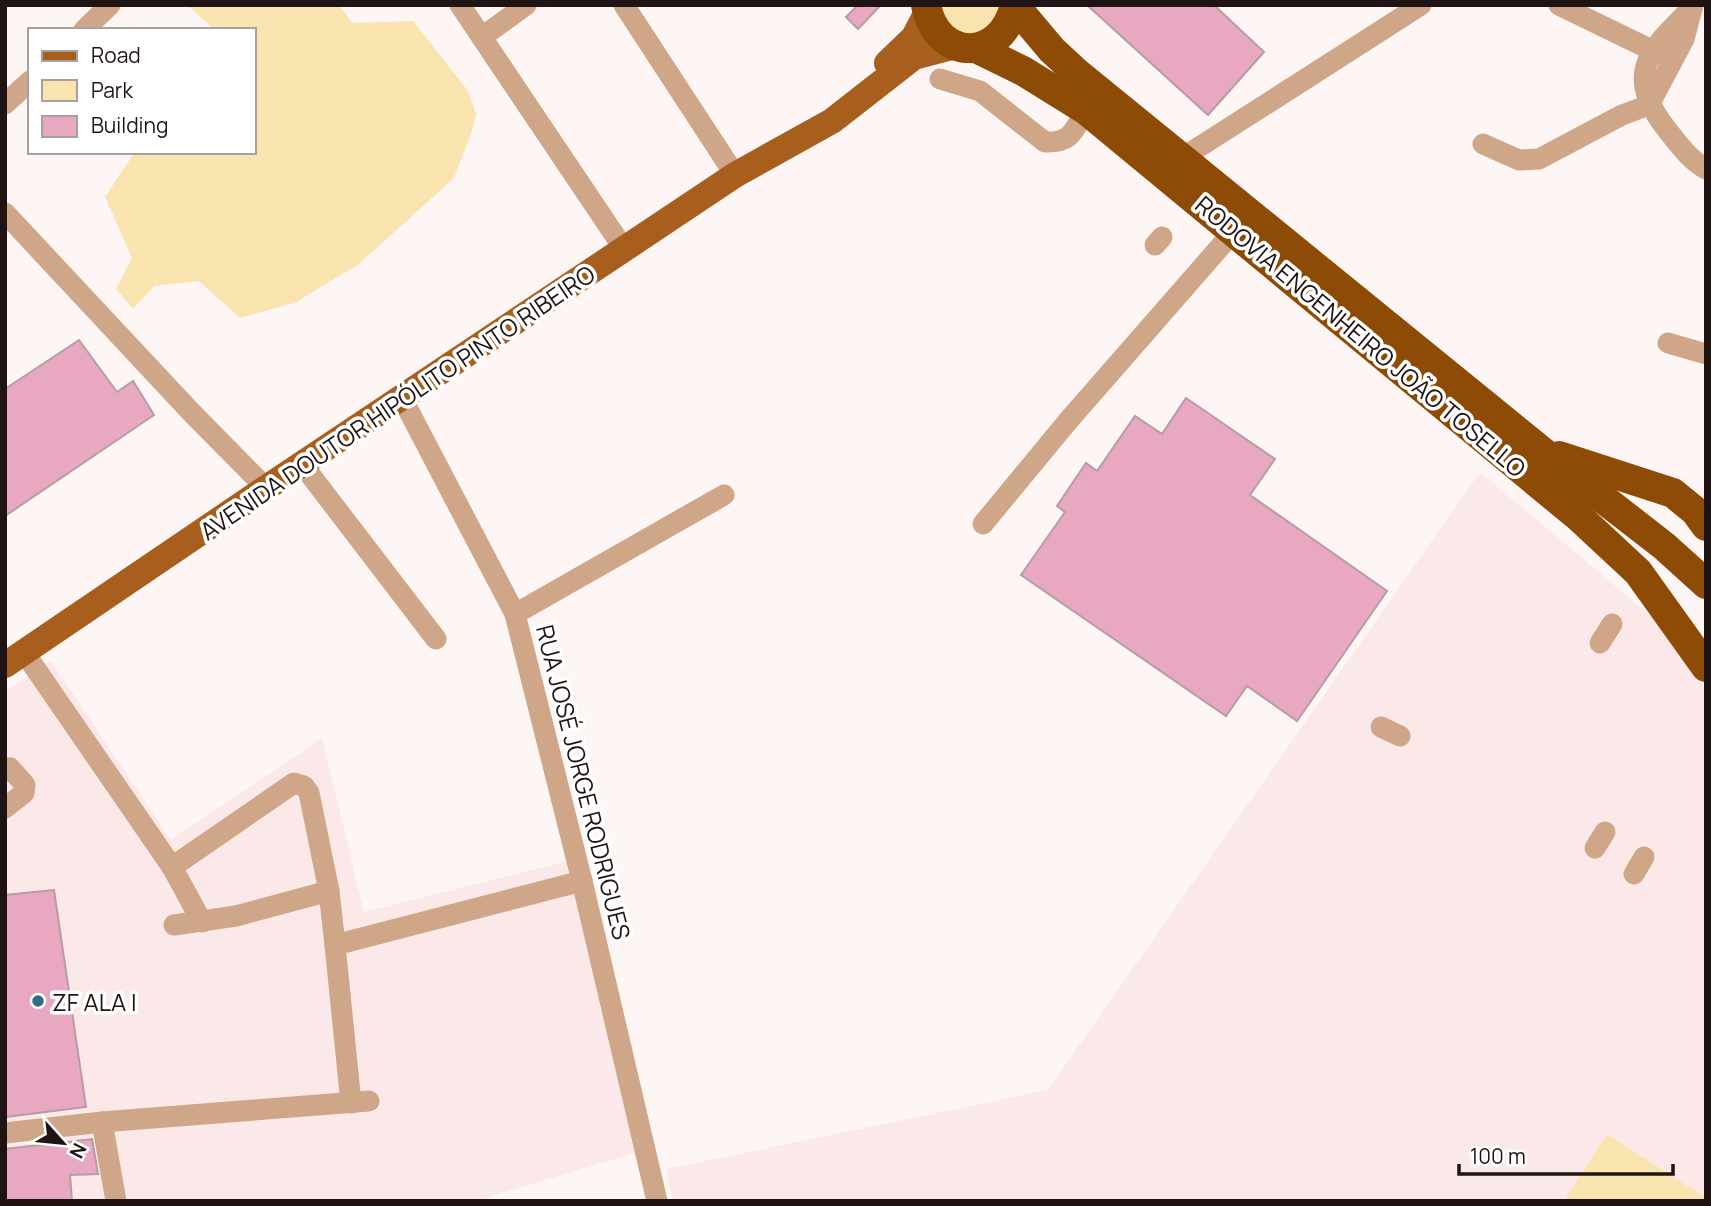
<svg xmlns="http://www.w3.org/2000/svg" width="1711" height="1206" viewBox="0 0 1711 1206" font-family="Manrope,sans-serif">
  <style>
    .built { fill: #fae9e8 }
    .green { fill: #f9e4af }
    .building { fill: #e9a8c2; stroke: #b79ca6; stroke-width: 2 }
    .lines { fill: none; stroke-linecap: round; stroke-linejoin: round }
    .minor { stroke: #d0a688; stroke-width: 21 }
    .major { stroke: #a85f1d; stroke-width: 26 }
    .highway { stroke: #8e4b06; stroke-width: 30 }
    .poi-dot { fill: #316c84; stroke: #fff; stroke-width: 2.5 }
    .labels { text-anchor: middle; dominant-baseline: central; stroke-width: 7; stroke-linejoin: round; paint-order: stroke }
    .street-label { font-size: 24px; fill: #1f1413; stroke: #fff }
    .poi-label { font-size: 24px; fill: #1f1413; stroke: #fff; text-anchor: start }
  </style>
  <rect width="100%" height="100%" fill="#fdf6f5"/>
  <g class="built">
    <polygon points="1480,472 1671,633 1706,691 1706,1201 673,1201 666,1169 1048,1090"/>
    <polygon points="51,661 171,840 322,738 364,912 569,861 638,1152 476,1201 5,1201 5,692"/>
  </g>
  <g class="green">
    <polygon points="187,5 343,5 341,7 352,23 413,21 468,91 476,114 471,134 454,178 359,264 296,302 240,318 199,281 154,286 133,309 116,289 132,258 105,197 135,152 254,152 254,30 215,30"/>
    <polygon points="936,5 1005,5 980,37 951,32"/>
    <polygon points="1607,1134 1706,1198 1706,1201 1564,1201"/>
  </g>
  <g class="building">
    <polygon points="858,5 881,5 858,29 846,17"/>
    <polygon points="1087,5 1214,5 1264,52 1208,115"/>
    <polygon points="79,340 117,392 133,381 154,415 5,516 5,389"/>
    <polygon points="1186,398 1275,459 1250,495 1387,591 1297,721 1247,686 1226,716 1021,575 1065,512 1057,506 1086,463 1097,471 1135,416 1162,434"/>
    <polygon points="54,890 86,1107 5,1117 5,895"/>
    <polygon points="92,1139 98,1174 70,1175 72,1201 5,1201 5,1149"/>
  </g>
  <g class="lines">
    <g class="minor">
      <polyline points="460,5 624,249"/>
      <polyline points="624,5 735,175"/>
      <polyline points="1559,5 1666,57"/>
      <path d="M1691 9C1646 53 1624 75 1668 131 1680 146 1690 160 1706 169"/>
      <polyline points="84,30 110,5"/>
      <polyline points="482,37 526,5"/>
      <path d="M940 79 980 91 1045 142C1072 143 1073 131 1086 110"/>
      <polyline points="5,104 30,81"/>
      <polyline points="1483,144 1519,160 1539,159 1622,115 1649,105 1684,39 1693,5"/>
      <polyline points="1182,158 1421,5"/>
      <polyline points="5,213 191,412 266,488"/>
      <polyline points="1155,245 1162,237"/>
      <polyline points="1668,343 1706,354"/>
      <polyline points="402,398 515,614 582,881 657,1201"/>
      <polyline points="302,464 436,639"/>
      <polyline points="983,524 1068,421 1234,231"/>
      <polyline points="515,614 724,495"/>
      <polyline points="1600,643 1612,624"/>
      <polyline points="24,652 172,867 202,922"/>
      <polyline points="1381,727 1400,736"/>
      <polyline points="5,770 10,768 25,785 24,793 5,808"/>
      <polyline points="1595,848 1605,832"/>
      <polyline points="172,867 294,783 304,786 309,793 329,891 335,945"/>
      <polyline points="1634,874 1644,857"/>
      <polyline points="174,925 236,916 329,891"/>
      <polyline points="351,1103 335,945 582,881"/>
      <polyline points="102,1122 116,1201"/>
      <polyline points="5,1133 102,1122 369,1101"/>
    </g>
    <g class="major">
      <polyline points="887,63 914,37 927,12"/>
      <polyline points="5,665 266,488 735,175 832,121 914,57 956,46"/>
    </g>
    <g class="highway">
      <path d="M926 5C937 62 1001 63 1015 5"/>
      <polyline points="1015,6 1052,50 1078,74 1539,449 1664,546 1706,584"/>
      <polyline points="978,49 1023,71 1086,110 1580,518 1638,572 1706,667"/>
      <polyline points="1559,456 1673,493 1695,511 1706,526"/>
    </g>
  </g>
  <circle class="poi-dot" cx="38" cy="1001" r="7"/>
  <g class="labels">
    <g class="street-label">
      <text transform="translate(1361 336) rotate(40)">RODOVIA ENGENHEIRO JOÃO TOSELLO</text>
      <text transform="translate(397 402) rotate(-34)">AVENIDA DOUTOR HIPÓLITO PINTO RIBEIRO</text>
      <text transform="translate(584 782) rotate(76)">RUA JOSÉ JORGE RODRIGUES</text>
    </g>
    <g class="poi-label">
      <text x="52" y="1001">ZF ALA I</text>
    </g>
  </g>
  <rect width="1711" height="1206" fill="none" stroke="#1f1413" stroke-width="14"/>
  <rect x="28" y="28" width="228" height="126" fill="#ffffff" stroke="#a5a1a1" stroke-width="2"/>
  <rect x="42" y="51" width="35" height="10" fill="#a85f1d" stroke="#a5a1a1" stroke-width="2"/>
  <text x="91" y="63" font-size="21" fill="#1f1413">Road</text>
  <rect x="42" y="80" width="35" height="21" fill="#f9e4af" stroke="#a5a1a1" stroke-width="2"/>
  <text x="91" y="98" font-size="21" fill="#1f1413">Park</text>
  <rect x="42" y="116" width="35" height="21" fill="#e9a8c2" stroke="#a5a1a1" stroke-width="2"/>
  <text x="91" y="133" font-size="21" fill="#1f1413">Building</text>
  <g transform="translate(63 1143) rotate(117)" stroke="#ffffff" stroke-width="5" paint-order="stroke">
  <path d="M0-5L12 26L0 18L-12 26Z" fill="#1f1413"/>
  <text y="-10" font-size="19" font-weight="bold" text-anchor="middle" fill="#1f1413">N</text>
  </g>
  <path d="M1459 1164v10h214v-10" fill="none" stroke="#1f1413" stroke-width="3.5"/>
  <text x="1470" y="1164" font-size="21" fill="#1f1413" stroke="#ffffff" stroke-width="5" paint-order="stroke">100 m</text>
</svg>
